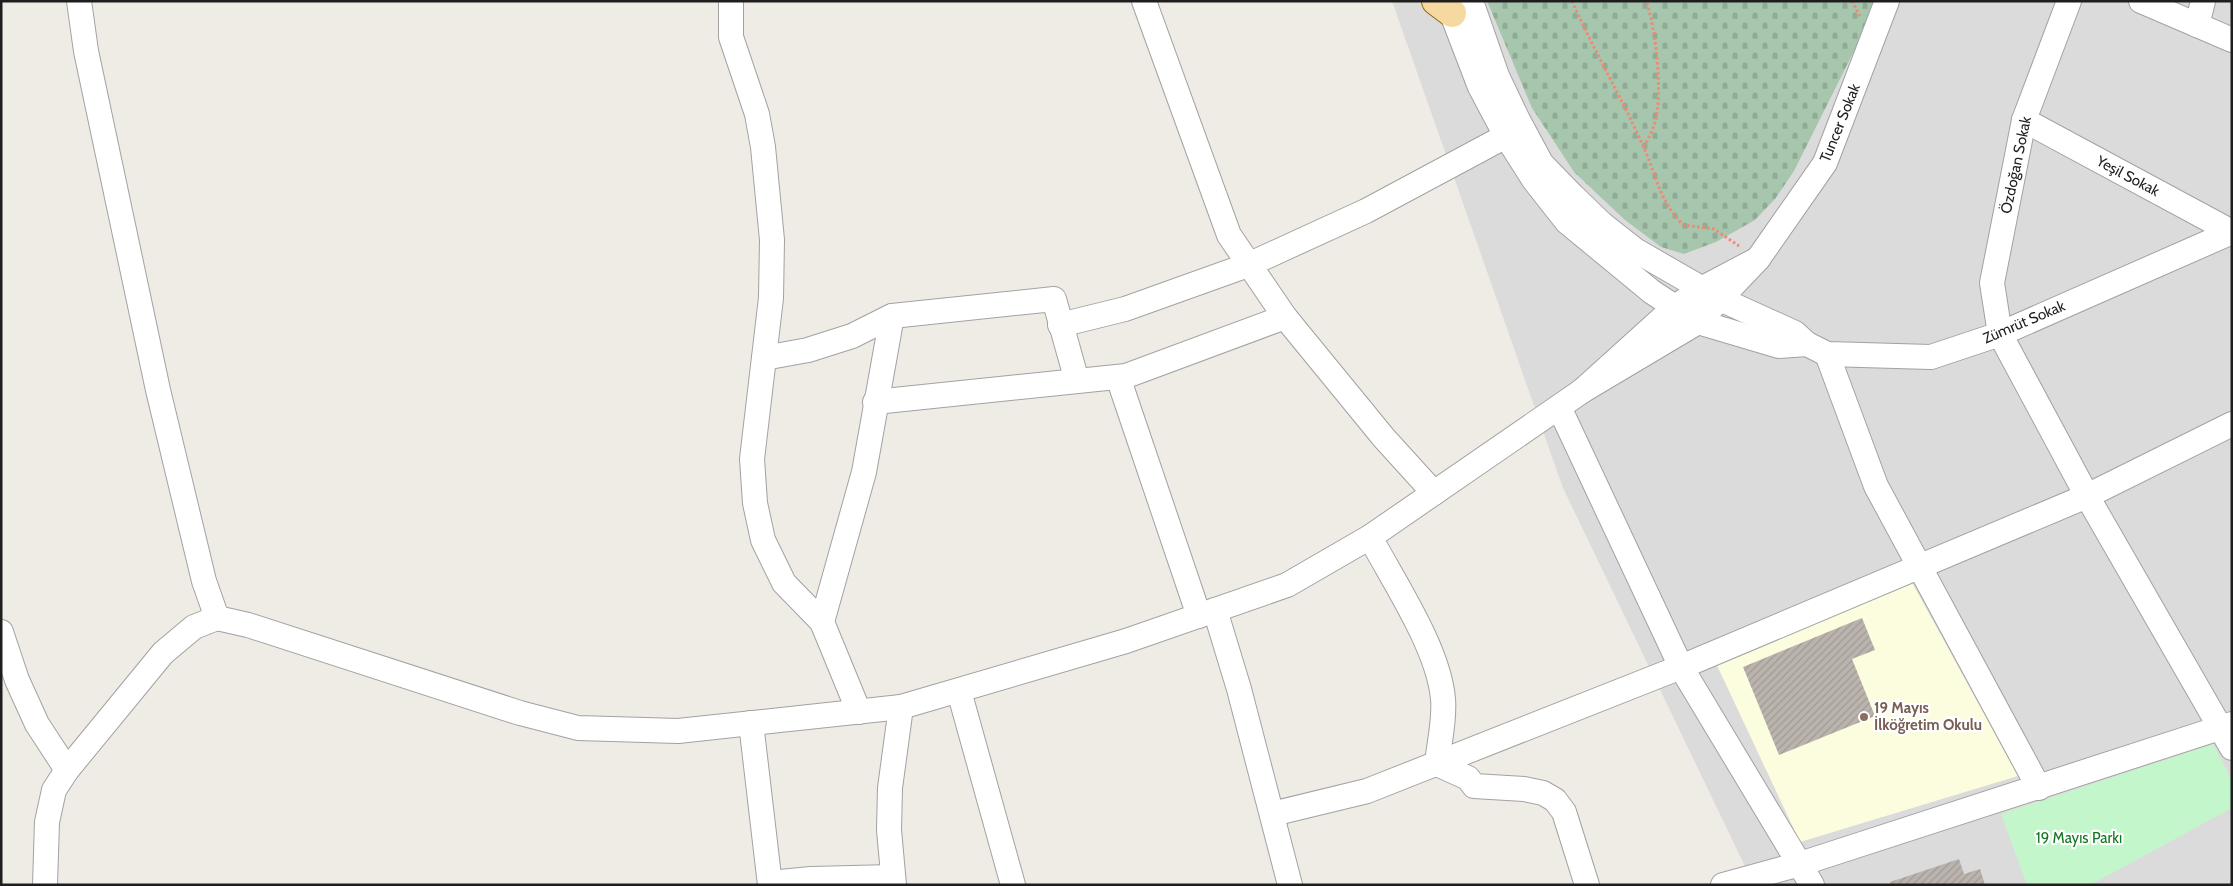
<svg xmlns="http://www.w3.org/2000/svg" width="2233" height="886" viewBox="0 0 2233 886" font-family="Cabin,sans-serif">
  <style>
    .residential { fill: #dcdbdb }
    .education { fill: #fbfdde }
    .cemetery { fill: url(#cemetery-stones) }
    .park { fill: #c3f6cb }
    .building { fill: url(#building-hatch) }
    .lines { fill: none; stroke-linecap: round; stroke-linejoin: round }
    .minor-casing { stroke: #a2a2a2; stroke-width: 26 }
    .major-casing { stroke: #8f6c09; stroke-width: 30 }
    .path { stroke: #f28872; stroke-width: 3; stroke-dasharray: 2.5 2.5; stroke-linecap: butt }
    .minor { stroke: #fff; stroke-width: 24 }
    .major { stroke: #f6d8a1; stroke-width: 28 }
    .education-dot { fill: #8d6e63; stroke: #fff; stroke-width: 2 }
    .labels { text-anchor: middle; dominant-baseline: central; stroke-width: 4.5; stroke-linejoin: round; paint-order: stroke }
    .street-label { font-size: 15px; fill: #1e1e1e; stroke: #fff }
    .education-label { font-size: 15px; font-weight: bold; fill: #785e54; stroke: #fff; text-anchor: start }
    .park-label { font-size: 15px; fill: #127621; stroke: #fff }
  </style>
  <defs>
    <pattern id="cemetery-stones" width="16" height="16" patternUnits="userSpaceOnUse" patternTransform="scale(1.25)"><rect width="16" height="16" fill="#a7c6ae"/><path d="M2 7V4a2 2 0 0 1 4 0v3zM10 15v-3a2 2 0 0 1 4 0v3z" fill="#8faa95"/></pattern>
    <pattern id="building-hatch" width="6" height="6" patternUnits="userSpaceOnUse" patternTransform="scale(1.25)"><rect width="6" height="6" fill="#bbb4ae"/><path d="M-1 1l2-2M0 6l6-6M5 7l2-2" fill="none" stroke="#a09a95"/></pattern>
  </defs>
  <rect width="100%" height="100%" fill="#eeece4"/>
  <polygon class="residential" points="1392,1 2232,1 2232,885 1754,885 1563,488"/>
  <polygon class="education" points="1909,577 2018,776 1800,842 1714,659"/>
  <polygon class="cemetery" points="1487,1 1879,1 1794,171 1775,199 1755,220 1716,242 1684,254 1661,247 1625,220 1574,172 1532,108"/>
  <polygon class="park" points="2213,744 2232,781 2232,808 2090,885 2027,885 2001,814"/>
  <g class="building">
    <polygon points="1862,618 1875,650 1852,659 1875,716 1779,755 1743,667"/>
    <polygon points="1959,859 1964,874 1980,869 1985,885 1890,885 1890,882"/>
  </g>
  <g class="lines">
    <defs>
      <g id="minor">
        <polyline points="79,1 86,51 158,390 204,581 217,618 248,625 520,713 578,728 678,731 901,707 1126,641 1287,585 1370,537 1582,391"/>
        <polyline points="731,1 731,37 757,114 763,147 772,240 771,298 752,459 755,503 763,540 784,583 822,622 859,712"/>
        <polyline points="1144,1 1229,235 1285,317 1384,438 1434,493"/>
        <polyline points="1447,1 1480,87 1506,136 1534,180 1567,222 1652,292 1698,322 1779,346 1807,344"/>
        <polyline points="1471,1 1497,76 1518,120 1541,163 1573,196 1602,224 1635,250 1720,299 1795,333 1807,344 1827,354 1931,357 2000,334 2232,232"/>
        <polyline points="2069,1 2024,120 1992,283 2000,334 2087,496 2232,748"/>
        <polyline points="2141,1 2232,40"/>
        <polyline points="2197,25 2203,1"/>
        <polyline points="2024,120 2232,232"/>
        <polygon points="1758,259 1698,322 1582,391 1675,307 1701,289"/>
        <polyline points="1758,259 1825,163 1887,1"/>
        <polyline points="1060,325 1125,309 1248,265 1366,211 1506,136"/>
        <polyline points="1827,354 1876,486 2039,788"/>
        <polyline points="764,358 808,350 852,336 892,316 1054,299 1077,381"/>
        <polyline points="1118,377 1199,616"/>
        <polyline points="875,402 1126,376 1285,317"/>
        <polyline points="1559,407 1681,667 1812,885"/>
        <path d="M1370 537C1394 582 1439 649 1443 699 1445 720 1439 743 1437 764L1468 778 1474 786 1524 789 1543 793 1555 800 1564 812 1587 885"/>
        <polyline points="1215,610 1239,689 1290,885"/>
        <polyline points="822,622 864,472 892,316"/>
        <polyline points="1,632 17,680 37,724 67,770"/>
        <polyline points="959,691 1013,885"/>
        <polyline points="751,723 770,885"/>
        <polyline points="1272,814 1367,791 1681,667 2087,496 2232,424"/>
        <polyline points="770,883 811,879 893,877"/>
        <polyline points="45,885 47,822 54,790 67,770 163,653 194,627 217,618"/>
        <polyline points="894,885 889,830 890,788 901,707"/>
        <polyline points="1723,885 1800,864 2232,724"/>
      </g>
      <polyline id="major" points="1436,1 1452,13"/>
    </defs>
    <use href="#minor" class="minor-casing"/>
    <use href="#major" class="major-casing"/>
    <g class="path">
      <path d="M1572 1C1594 51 1622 98 1644 148 1658 180 1658 198 1683 225L1714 229 1739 246"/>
      <polyline points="1852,1 1860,16"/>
      <path d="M1644 147C1648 139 1653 130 1655 122 1663 95 1656 27 1646 1"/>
    </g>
    <use href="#minor" class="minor"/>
    <use href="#major" class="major"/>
  </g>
  <circle class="education-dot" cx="1864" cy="717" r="5"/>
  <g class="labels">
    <g class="street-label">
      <text transform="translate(1840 123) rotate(-68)">Tuncer Sokak</text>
      <text transform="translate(2016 165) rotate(-78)">Özdoğan Sokak</text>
      <text transform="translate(2128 176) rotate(28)">Yeşil Sokak</text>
      <text transform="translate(2024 322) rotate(-23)">Zümrüt Sokak</text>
    </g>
    <g class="education-label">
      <text x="1874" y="708">19 Mayıs<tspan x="1874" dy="17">İlköğretim Okulu</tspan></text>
    </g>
    <g class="park-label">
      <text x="2079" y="838">19 Mayıs Parkı</text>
    </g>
  </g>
  <rect width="2233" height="886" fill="none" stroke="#1e1e1e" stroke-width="5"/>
</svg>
